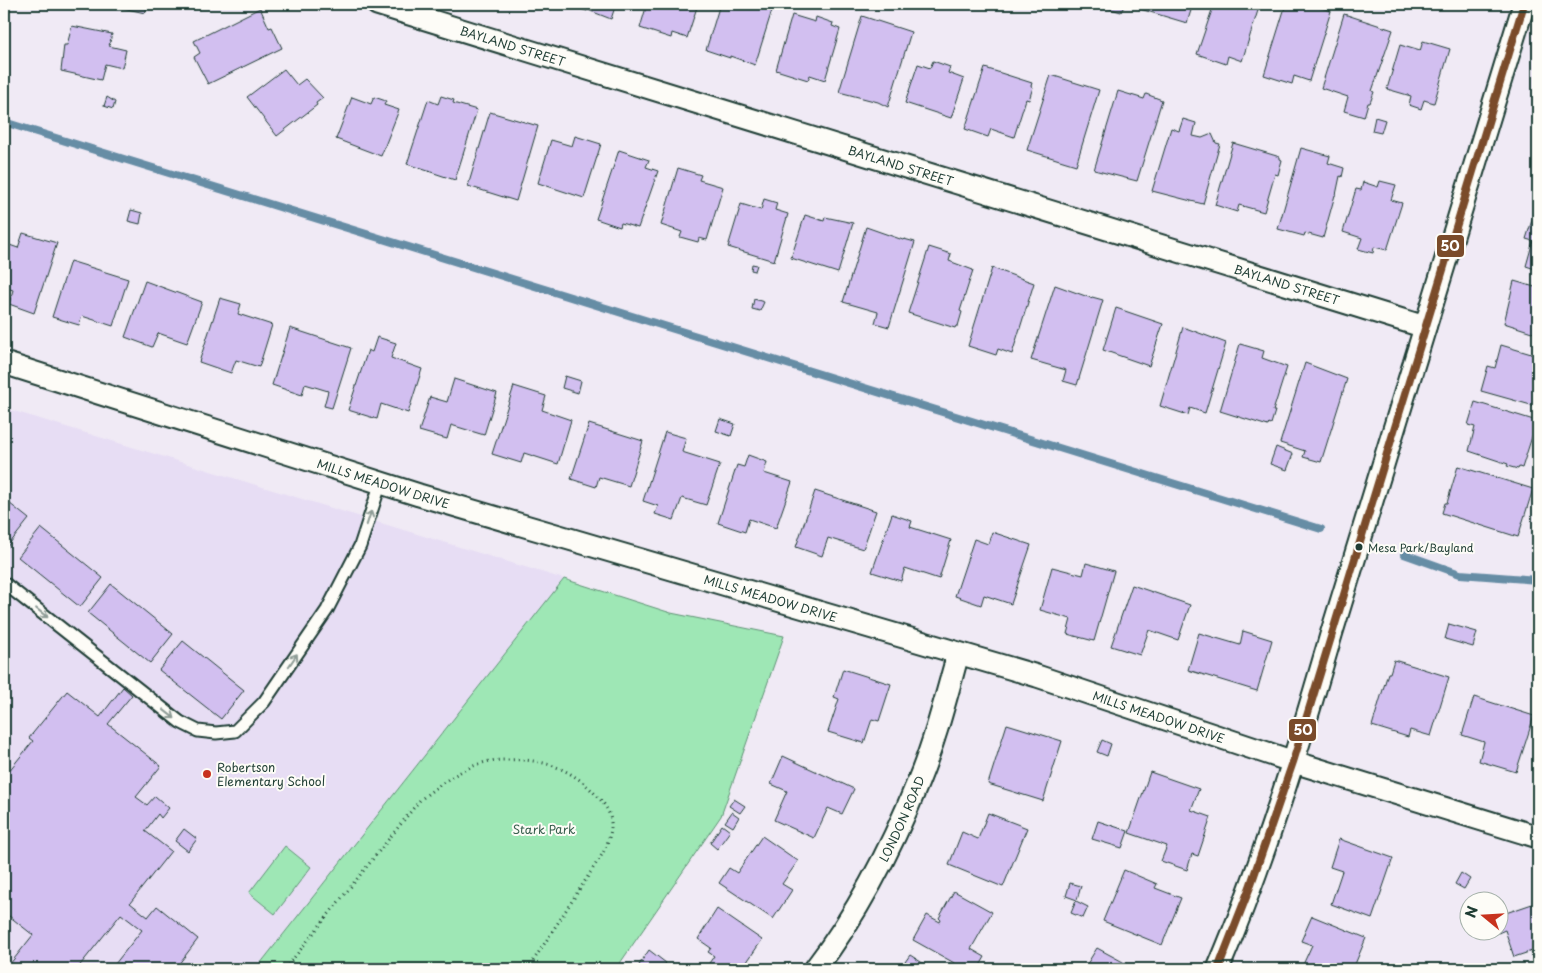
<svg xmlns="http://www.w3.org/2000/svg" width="1542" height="973" viewBox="0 0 1542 973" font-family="'Playpen Sans',sans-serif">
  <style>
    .built { fill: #e7ddf4 }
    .green { fill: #9ee7b5; stroke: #5e9274 }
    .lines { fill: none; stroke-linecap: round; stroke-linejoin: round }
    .stream { stroke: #668da5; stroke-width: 8 }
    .building { fill: #d2bff0; stroke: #1f3d34 }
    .service-casing { stroke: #1f3d34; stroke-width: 15 }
    .minor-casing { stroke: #1f3d34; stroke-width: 25 }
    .path { stroke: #1f3d34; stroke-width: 3; stroke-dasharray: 1 4; stroke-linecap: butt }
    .service { stroke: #fdfcf7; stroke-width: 11 }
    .minor { stroke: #fdfcf7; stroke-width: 21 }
    .bus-1-casing { stroke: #fdfcf7; stroke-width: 11 }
    .bus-1 { stroke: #7a4b2a; stroke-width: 8 }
    .oneway { stroke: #8e9c96 }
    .bus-dot { fill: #1f3d34; stroke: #fdfcf7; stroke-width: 2 }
    .poi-dot { fill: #c8321e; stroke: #fdfcf7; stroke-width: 2 }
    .labels { text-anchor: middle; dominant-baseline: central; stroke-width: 4; stroke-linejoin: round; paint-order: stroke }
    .bus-label { font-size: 11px; fill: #1f3d34; stroke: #fdfcf7; text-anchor: start }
    .street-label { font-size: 12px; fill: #1f3d34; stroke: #fdfcf7 }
    .poi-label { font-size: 12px; fill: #1f3d34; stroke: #fdfcf7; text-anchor: start }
    .park-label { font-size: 12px; fill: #385f4e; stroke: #fdfcf7 }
    .line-badge { stroke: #fdfcf7; stroke-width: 2 }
    .badge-label { font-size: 14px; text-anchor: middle; font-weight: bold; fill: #fff }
  </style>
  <rect width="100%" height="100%" fill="#f0eaf5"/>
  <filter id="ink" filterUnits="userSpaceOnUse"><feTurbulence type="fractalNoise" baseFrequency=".02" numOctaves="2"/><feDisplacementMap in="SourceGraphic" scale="10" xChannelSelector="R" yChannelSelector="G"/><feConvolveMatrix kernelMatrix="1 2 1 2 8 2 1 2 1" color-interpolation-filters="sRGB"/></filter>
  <g filter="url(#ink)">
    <polygon class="built" points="4,408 564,579 256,969 4,969"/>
    <g class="green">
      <polygon points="564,579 671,613 784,636 721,816 616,969 256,969"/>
      <polygon points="285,846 311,867 275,914 249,893"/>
    </g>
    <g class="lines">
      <g class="stream">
        <polyline points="4,122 1321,529"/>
        <polyline points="1404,554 1460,574 1538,580"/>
      </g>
    </g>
    <g class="building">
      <polygon points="105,4 148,4 145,13"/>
      <polygon points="564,4 616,4 611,19 588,10 587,11"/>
      <polygon points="647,4 698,4 687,38 672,33 671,38 640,28"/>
      <polygon points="720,4 774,4 755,65 730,56 730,58 706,50"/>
      <polygon points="1041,4 1056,4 1054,9 1040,5"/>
      <polygon points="1094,4 1125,4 1121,12"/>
      <polygon points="1142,4 1193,4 1187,23 1140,9"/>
      <polygon points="1214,4 1260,4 1242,61 1228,56 1226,64 1197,54"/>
      <polygon points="1286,4 1312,4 1311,5 1331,11 1309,81 1294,76 1292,84 1264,75"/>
      <polygon points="260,8 269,28 272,27 282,48 208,84 194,57 200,53 194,41"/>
      <polygon points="1344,14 1393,30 1372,91 1374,92 1370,103 1368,103 1364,117 1344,111 1348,97 1321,88"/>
      <polygon points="792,15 815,22 816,17 833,23 832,26 840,29 825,80 810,75 808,80 776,70"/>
      <polygon points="862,16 911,32 888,107 878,102 839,92"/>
      <polygon points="72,26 112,34 109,46 126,50 122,68 105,64 101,80 61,71 64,45 67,45"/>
      <polygon points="1423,41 1450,49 1434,103 1424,100 1421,109 1409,105 1411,96 1387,89 1400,45 1420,51"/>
      <polygon points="933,61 950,67 948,73 964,79 951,118 905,103 918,64 930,68"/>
      <polygon points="985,68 1032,83 1031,86 1033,87 1029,100 1026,99 1014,137 991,129 988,137 965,129"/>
      <polygon points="284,69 297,85 305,79 323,98 316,103 317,105 277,136 247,97"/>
      <polygon points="1051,75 1099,90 1076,165 1027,150"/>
      <polygon points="1118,91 1144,99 1146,94 1162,100 1137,181 1094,170"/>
      <polygon points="441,96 454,100 453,103 477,110 455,180 407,164 428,100 438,104"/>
      <polygon points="107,97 115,102 113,109 104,106"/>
      <polygon points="352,97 371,104 374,97 386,101 384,105 399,110 381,156 336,139"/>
      <polygon points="490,112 538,126 516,201 468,186"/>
      <polygon points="1375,117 1385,120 1381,133 1372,131"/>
      <polygon points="1183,119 1196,123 1193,136 1202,138 1212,134 1216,143 1220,144 1203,204 1152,191 1171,128 1179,131"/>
      <polygon points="575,136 601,144 584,198 538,183 551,140 572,146"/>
      <polygon points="1233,143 1280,157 1280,159 1282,160 1278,175 1275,174 1264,212 1239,205 1237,212 1215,205"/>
      <polygon points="1301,148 1330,156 1328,163 1344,168 1342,177 1340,176 1336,195 1335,195 1323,238 1305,233 1304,236 1278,229"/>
      <polygon points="619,150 649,160 646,167 658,171 638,228 621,223 620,227 596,219"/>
      <polygon points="678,168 701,175 699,180 723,187 707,240 699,238 698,242 680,237 682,232 661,225"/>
      <polygon points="1380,181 1396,185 1391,200 1402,203 1387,250 1374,247 1373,253 1358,249 1362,238 1343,232 1356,189 1361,190 1363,182 1378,187"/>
      <polygon points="764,199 777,203 775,210 788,214 774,261 728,247 741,204 761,210"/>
      <polygon points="131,210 142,213 140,224 128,221"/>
      <polygon points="805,215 824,221 825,217 853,223 838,273 791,258"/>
      <polygon points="1533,217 1538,218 1538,270 1526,266 1533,241 1526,239"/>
      <polygon points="866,227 903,240 904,239 915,242 889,327 875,323 878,312 843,302"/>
      <polygon points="23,233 57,243 34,313 9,304 13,290 4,287 4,243 18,248"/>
      <polygon points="929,247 951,254 949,261 973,270 960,311 962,312 958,326 956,326 955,328 908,313"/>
      <polygon points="70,261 128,279 113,326 82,316 79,325 52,317"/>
      <polygon points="752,264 757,265 755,271 751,270"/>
      <polygon points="992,268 1034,283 1012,354 998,349 996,355 968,346"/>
      <polygon points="145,281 202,302 187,343 158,333 152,347 125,337"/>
      <polygon points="1514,281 1538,288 1538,334 1504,323"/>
      <polygon points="1055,285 1091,298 1092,297 1103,300 1077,385 1063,381 1066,370 1031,360"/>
      <polygon points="220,298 241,304 238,314 272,325 259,367 236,360 231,373 199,362"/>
      <polygon points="754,299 764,302 760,311 752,309"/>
      <polygon points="1116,308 1163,324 1149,366 1103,350"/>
      <polygon points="1183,327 1226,343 1205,413 1190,408 1188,415 1160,406"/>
      <polygon points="290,328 351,348 332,408 324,406 328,391 305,384 302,395 272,385"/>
      <polygon points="377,337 396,343 391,358 422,369 408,413 381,404 377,419 348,410 368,350 372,352"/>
      <polygon points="1240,344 1264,351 1262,358 1287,367 1273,411 1275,411 1271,424 1269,423 1268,426 1220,411"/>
      <polygon points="1501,345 1538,356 1538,407 1481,391 1488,366 1495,368"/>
      <polygon points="1305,363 1347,379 1321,462 1303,457 1305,451 1280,443"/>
      <polygon points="565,376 581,381 578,393 562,388"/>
      <polygon points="454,379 497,393 484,435 451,425 447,439 419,431 430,397 447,402"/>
      <polygon points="514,386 546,396 542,410 571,420 558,464 524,453 521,463 492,454"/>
      <polygon points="1475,402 1537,421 1522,468 1519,467 1518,469 1507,466 1508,464 1469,451 1475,427 1468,425"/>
      <polygon points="720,419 735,424 731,436 716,431"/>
      <polygon points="589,424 643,441 629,486 599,477 596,487 571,479"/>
      <polygon points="665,432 686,438 682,452 720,464 706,505 682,498 674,520 655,514 658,506 643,501"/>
      <polygon points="1276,447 1293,454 1287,470 1270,464"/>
      <polygon points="748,455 767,462 764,473 792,482 776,528 749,519 745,532 718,523 737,465 744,467"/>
      <polygon points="1458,466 1533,489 1518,537 1442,513 1445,503 1447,503"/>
      <polygon points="815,491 876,511 863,549 828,538 822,556 796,547"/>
      <polygon points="4,499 29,519 6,548 4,546"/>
      <polygon points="892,514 912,521 910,527 951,540 939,579 905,568 901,581 872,572"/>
      <polygon points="41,528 103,578 80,607 18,557"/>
      <polygon points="992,532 1031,545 1011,604 984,595 981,605 955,596 974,539 988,544"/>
      <polygon points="1086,563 1114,571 1094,641 1067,634 1071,619 1040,610 1052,567 1083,575"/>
      <polygon points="111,584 173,634 150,663 88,613"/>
      <polygon points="1132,585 1190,605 1178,640 1149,630 1140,655 1111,646"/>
      <polygon points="1449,624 1477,632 1473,647 1445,639"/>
      <polygon points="1243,631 1272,640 1257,691 1188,670 1199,633 1240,645"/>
      <polygon points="183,641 244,690 221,719 159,670"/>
      <polygon points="1394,660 1449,677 1431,736 1410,730 1408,737 1372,726 1388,673 1390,673"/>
      <polygon points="843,669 891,684 879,721 872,719 864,743 828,732 839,699 834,697"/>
      <polygon points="123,687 132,695 108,724 161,766 136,797 147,805 155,796 169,808 161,818 158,814 145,831 171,851 130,903 148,917 157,906 198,939 175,969 111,969 142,930 121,914 77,969 6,969 33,935 4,912 4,777 33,741 29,738 67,691 100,717"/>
      <polygon points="1474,697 1534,716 1516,772 1479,761 1484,742 1462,735"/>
      <polygon points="1007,724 1062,741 1043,801 988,784"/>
      <polygon points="1102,740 1111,744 1107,756 1097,752"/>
      <polygon points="783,756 854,789 842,814 828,808 814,838 774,820 787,791 771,784"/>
      <polygon points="1150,772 1199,789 1191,810 1211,817 1198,856 1192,854 1187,870 1161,861 1167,846 1129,833"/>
      <polygon points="734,799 745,806 740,813 729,806"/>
      <polygon points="732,812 739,817 733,827 725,822"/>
      <polygon points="988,813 1027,828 1003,887 949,865 962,832 978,839"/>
      <polygon points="1098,821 1128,831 1122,848 1092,839"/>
      <polygon points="722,825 730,831 717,849 710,843"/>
      <polygon points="184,829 197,839 188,851 175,841"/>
      <polygon points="762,836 798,861 782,884 792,890 773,919 719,883 729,868 737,873"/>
      <polygon points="1339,839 1393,858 1372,919 1331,904 1342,871 1330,867"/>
      <polygon points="1124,870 1157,884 1155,888 1181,898 1162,945 1103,921"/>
      <polygon points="1461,873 1470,879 1464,889 1455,884"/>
      <polygon points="1070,883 1081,886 1077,900 1066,896"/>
      <polygon points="954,891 992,912 971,949 985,957 978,969 965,969 913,940 927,915 940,922 941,920 939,918"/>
      <polygon points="1076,901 1088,907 1083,918 1071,913"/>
      <polygon points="1538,902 1538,949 1514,957 1505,930 1498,933 1500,915"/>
      <polygon points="717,909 762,940 742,969 705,969 714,956 708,952 711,948 698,939"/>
      <polygon points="1312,916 1366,938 1353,969 1301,969 1312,945 1301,941"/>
      <polygon points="1097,948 1136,969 1084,969"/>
      <polygon points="649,950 666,963 661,969 645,969 639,965"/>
      <polygon points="910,955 932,969 900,969"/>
    </g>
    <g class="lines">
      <defs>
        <polyline id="service" points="4,583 180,722 198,731 216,733 235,731 264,702 327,610 360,546 381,482"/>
        <g id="minor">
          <path id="s1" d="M377 4 1425 327"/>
          <path id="s2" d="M4 363 419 495 1037 676 1294 762 1538 837"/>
          <path id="s3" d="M815 969C858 913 892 847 918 782 935 741 946 697 958 654"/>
          <path d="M1218 969C1264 861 1298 749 1331 635L1524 4"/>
        </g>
      </defs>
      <use href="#service" class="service-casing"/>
      <use href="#minor" class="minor-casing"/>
      <path class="path" d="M285 969 420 800C442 783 462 767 490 761 496 760 502 760 509 760 544 758 574 770 597 796 604 803 611 813 611 823 612 833 607 844 603 853L528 969"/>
      <use href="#service" class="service"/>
      <use href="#minor" class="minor"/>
      <defs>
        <polyline id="bus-1" points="1218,969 1250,887 1293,762 1524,4"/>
      </defs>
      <use href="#bus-1" class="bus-1-casing"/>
      <use href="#bus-1" class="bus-1"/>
    </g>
    <defs><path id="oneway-shaft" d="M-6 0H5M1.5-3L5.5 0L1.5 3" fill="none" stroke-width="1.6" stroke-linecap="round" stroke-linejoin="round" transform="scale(1.25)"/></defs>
    <g class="oneway">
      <use href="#oneway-shaft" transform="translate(369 518) rotate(-72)"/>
      <use href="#oneway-shaft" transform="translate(42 613) rotate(38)"/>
      <use href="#oneway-shaft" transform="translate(293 660) rotate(-56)"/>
      <use href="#oneway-shaft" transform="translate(169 714) rotate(38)"/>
    </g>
  </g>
  <circle class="bus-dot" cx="1359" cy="547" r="4.5"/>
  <circle class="poi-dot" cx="207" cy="774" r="5"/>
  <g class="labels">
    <g class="bus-label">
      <text x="1368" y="547">Mesa Park/Bayland</text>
    </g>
    <g class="street-label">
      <text stroke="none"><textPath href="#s1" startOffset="142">BAYLAND STREET</textPath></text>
      <text stroke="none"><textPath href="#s1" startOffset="548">BAYLAND STREET</textPath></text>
      <text stroke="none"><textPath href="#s1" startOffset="952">BAYLAND STREET</textPath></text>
      <text stroke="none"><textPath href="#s2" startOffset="398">MILLS MEADOW DRIVE</textPath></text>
      <text stroke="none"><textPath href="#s2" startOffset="802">MILLS MEADOW DRIVE</textPath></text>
      <text stroke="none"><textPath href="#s2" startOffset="1208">MILLS MEADOW DRIVE</textPath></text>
      <text stroke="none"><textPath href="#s3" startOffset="174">LONDON ROAD</textPath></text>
    </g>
    <g class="poi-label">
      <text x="217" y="767">Robertson<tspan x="217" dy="14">Elementary School</tspan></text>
    </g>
    <g class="park-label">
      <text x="544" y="829">Stark Park</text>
    </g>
  </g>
  <g class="line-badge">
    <rect x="1436" y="234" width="29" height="24" rx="5" fill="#7a4b2a"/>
    <rect x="1288" y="718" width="29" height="24" rx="5" fill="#7a4b2a"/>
  </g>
  <g class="badge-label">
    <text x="1450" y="251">50</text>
    <text x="1303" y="735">50</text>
  </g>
  <rect width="1542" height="973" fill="none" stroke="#fdfcf7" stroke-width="20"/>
  <rect x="10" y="10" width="1522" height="953" fill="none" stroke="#1f3d34" stroke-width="2" filter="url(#ink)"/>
  <g transform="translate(1484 916) rotate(288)"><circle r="24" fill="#fdfcf7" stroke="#a4b0a9"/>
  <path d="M0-4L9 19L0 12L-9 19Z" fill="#c8321e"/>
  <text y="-8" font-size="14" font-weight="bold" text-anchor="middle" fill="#1f3d34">N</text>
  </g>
</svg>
